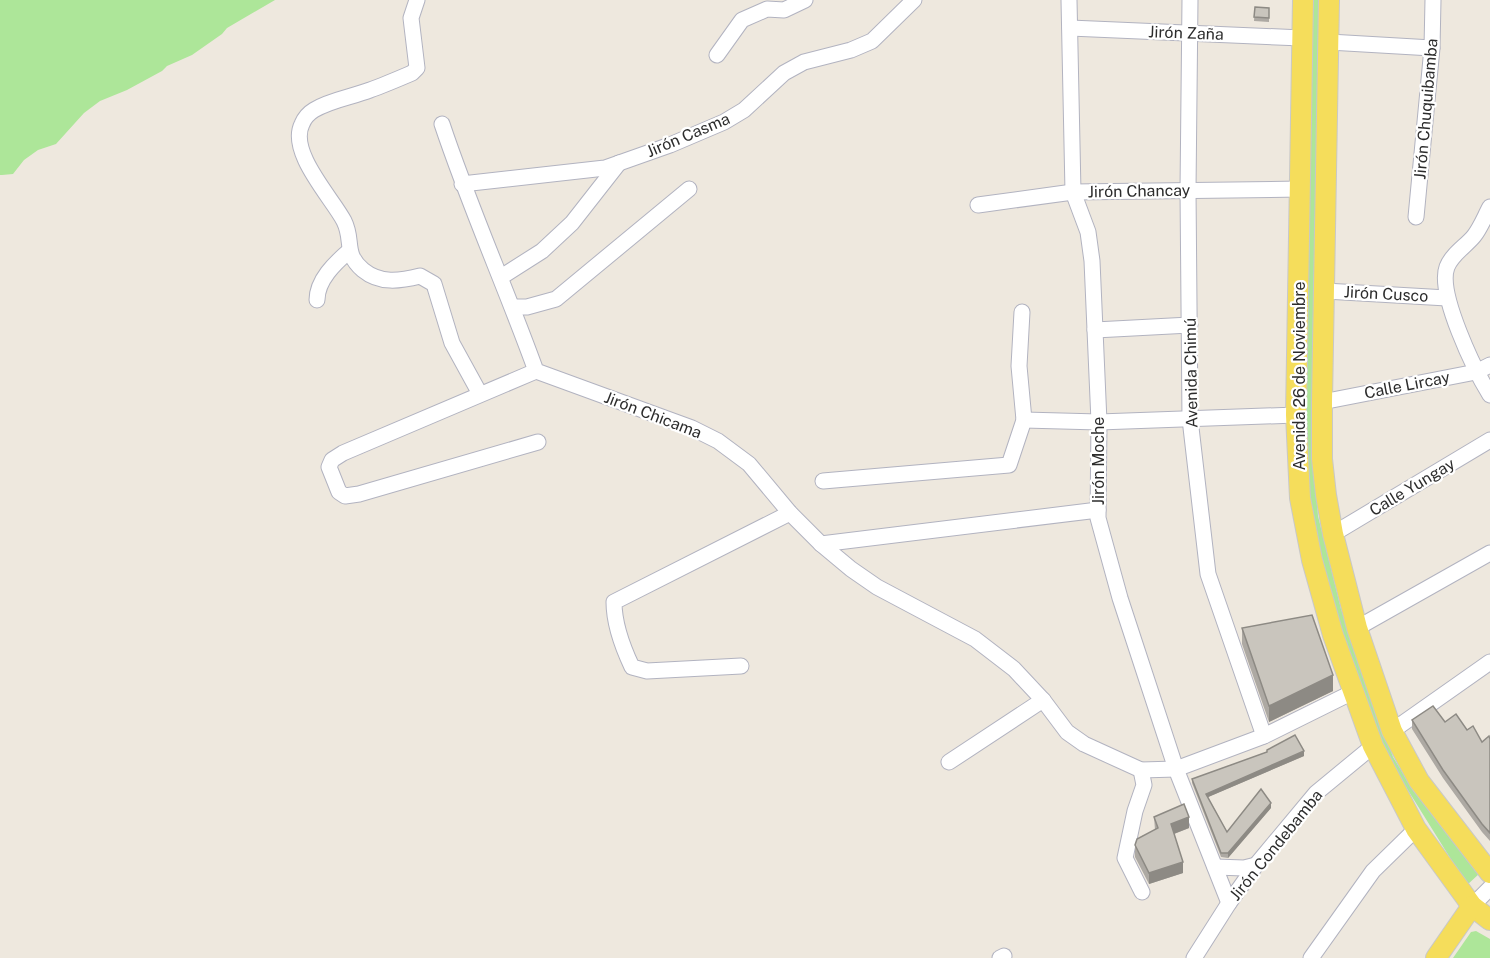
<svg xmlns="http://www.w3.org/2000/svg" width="1490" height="958" viewBox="0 0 1490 958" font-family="'Public Sans',sans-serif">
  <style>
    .green { fill: #ade699 }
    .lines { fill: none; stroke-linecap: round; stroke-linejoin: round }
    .minor-casing { stroke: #b2b3c0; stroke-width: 17 }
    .major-casing { stroke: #c8c8c8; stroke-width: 22 }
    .minor { stroke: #fff; stroke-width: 15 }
    .major { stroke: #f5dd5b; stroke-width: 20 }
    .wall { fill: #ada9a3 }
    .shaded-wall { fill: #8d8a84 }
    .building { fill: #c9c5bd; stroke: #8d8a84; stroke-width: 1.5 }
    .labels { text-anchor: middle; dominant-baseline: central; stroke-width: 4.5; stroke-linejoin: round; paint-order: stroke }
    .street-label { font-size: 16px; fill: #2c2c2c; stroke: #fff }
  </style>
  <rect width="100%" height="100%" fill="#eee8de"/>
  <g class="green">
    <polygon points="0,0 275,0 227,28 222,34 192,55 167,66 162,71 127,90 100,101 84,113 56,144 38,150 24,160 13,174 2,175 0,175"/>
    <polygon points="1312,0 1318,0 1318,202 1313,445 1318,516 1341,609 1393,757 1407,780 1480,873 1467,885 1391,763 1367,707 1335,612 1312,517 1306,446 1305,399 1309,259"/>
    <polygon points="1476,931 1490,939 1490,958 1453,958 1471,932"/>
  </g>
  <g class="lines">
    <defs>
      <g id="minor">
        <path d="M417 0 411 18 417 68 412 73C398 79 384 85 370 90 352 97 330 100 314 110 309 113 304 119 302 124 288 152 332 198 344 221 354 241 343 253 363 270 380 284 400 281 420 276L434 284 452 343 480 394"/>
        <polyline points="1069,0 1073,192 1088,232 1092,261 1099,422 1098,518 1120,598 1176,769 1229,903"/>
        <polyline points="1190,0 1188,190 1190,419 1208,574 1264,736"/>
        <polyline points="1070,28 1302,38"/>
        <polyline points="1329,42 1432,48"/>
        <polyline points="717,55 742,20 767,9 784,10 805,0"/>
        <path d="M442 124C470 208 506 288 536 371L692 428 718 441 749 464 790 513 821 544 851 569 877 587 975 639 1014 669 1043 700 1067 732 1084 744 1141 770 1176 769 1264 736 1353 692"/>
        <polyline points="462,184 605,168 670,145 724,122 744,110 784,73 804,62 851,50 872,41 914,0"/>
        <polyline points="978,205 1073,192 1301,189"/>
        <path d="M1490 207C1485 216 1481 227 1474 236 1466 246 1452 254 1447 267 1437 293 1475 371 1490 395"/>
        <polyline points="1416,217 1432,48 1433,0"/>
        <polyline points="501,277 542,251 572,223 619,163"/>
        <polyline points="1325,291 1447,298"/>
        <path d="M317 300C317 280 335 263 349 251"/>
        <polyline points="513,307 527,307 556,299 689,189"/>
        <polyline points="1095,330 1190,325"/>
        <polyline points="536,371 343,453 332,460 329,467 339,492 345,496 359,494 538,442"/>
        <polyline points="1322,402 1476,372 1490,365"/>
        <polyline points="1024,420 1099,422 1296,415"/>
        <polyline points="823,481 1009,465 1024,420 1019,366 1022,312"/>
        <polyline points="1333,534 1490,440"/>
        <polyline points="821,544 1098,510"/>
        <polyline points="1357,628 1490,553"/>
        <path d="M741 666 647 671 632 667C623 648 614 624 614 602L790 513"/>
        <polyline points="1392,731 1490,662"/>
        <polyline points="949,762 1043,700"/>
        <polyline points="1141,770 1144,785 1135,811 1125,858 1142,892"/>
        <polyline points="1215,867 1244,868 1256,865"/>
        <polyline points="1472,906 1490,888"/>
        <polyline points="1000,958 1004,956"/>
        <polyline points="1194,958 1229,903 1256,865 1316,793 1373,746"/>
        <polyline points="1311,958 1373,871 1416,829"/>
      </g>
      <g id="major">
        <polyline points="1303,0 1296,415 1300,498 1312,560 1333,635 1373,746 1416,829 1472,906 1490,920"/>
        <polyline points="1329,0 1322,402 1322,459 1326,495 1333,534 1357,628 1392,731 1419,781 1490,873"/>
        <polyline points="1436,958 1472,906"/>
      </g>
    </defs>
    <use href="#minor" class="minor-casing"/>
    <use href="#major" class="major-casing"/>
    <use href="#minor" class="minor"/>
    <use href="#major" class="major"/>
  </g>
  <g class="wall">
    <polygon points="1255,7 1269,8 1269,22 1254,21"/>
    <polygon points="1242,628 1333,691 1269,722 1242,644"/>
    <polygon points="1412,720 1445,722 1467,730 1482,742 1490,739 1490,841 1482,832 1443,778 1412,729"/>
    <polygon points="1267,750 1304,756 1208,797 1227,832 1271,808 1228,858 1221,857 1192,783 1192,779 1267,752"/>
    <polygon points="1154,817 1189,828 1174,834 1183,873 1149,884 1135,857 1135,845 1155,830"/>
  </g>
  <g class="shaded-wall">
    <polygon points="1333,675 1333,691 1269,722 1269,706"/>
    <polygon points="1304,751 1304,756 1206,798 1206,794"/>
    <polygon points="1271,803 1271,808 1228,858 1228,853"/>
    <polygon points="1189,817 1189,828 1171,835 1171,824"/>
    <polygon points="1183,862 1183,873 1149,884 1149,873"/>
  </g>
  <g class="building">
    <polygon points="1255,7 1269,8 1269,18 1254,17"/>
    <polygon points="1312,615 1333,675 1269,706 1242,628"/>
    <polygon points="1433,706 1445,722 1456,714 1467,730 1473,726 1482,742 1489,736 1490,739 1490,833 1482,824 1443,770 1412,720"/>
    <polygon points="1295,735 1304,751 1206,794 1227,832 1261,789 1271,803 1228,853 1221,853 1192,779 1267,752 1267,750"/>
    <polygon points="1184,804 1189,817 1171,824 1183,862 1149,873 1135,845 1137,839 1158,828 1154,817"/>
  </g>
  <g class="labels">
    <g class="street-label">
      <text transform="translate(1186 33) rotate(2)">Jirón Zaña</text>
      <text transform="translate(1426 109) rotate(-85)">Jirón Chuquibamba</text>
      <text transform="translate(688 135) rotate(-23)">Jirón Casma</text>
      <text transform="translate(1139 191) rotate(-1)">Jirón Chancay</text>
      <text transform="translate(1386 294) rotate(3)">Jirón Cusco</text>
      <text transform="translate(1191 373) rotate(-91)">Avenida Chimú</text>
      <text transform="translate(1299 376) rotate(-90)">Avenida 26 de Noviembre</text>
      <text transform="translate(1407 385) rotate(-11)">Calle Lircay</text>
      <text transform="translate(653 415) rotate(21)">Jirón Chicama</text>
      <text transform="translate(1098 461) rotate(-90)">Jirón Moche</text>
      <text transform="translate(1412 487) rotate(-31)">Calle Yungay</text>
      <text transform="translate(1276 845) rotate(-51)">Jirón Condebamba</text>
    </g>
  </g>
</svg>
